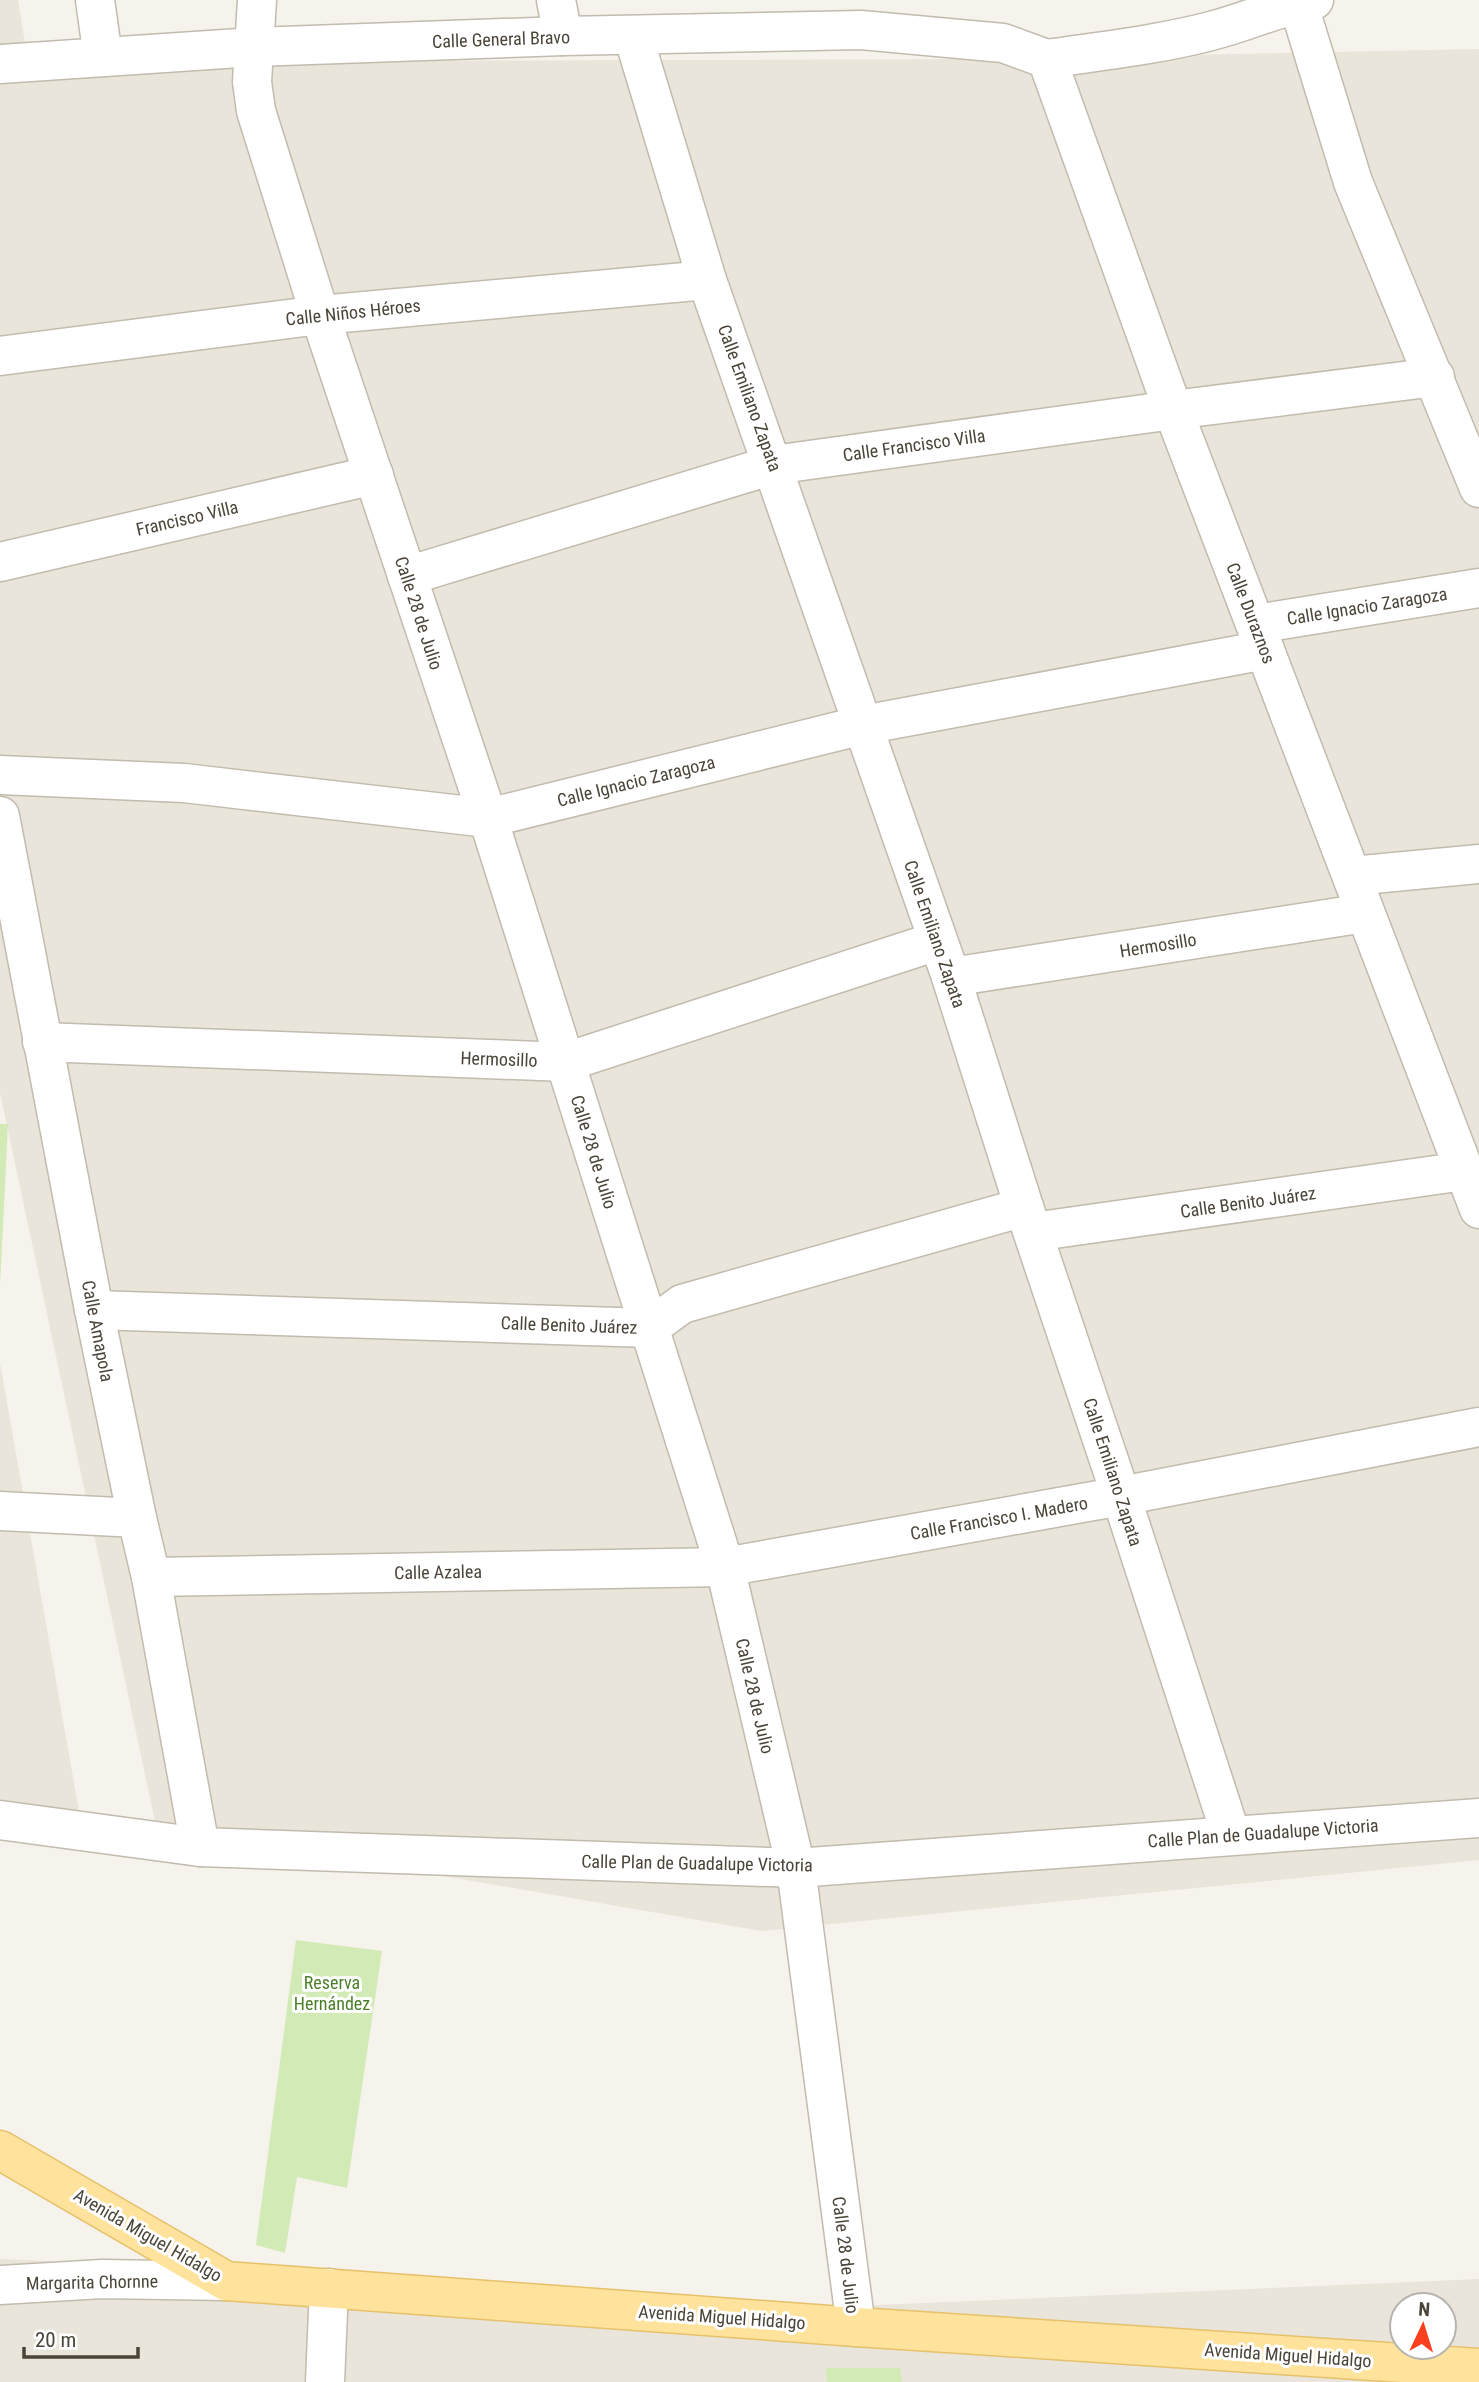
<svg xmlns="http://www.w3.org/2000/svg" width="1479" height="2382" viewBox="0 0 1479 2382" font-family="'Roboto Condensed',sans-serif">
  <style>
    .residential { fill: #eae5da; fill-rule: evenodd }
    .green { fill: #d2eab5 }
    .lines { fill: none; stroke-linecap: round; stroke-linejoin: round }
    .minor-casing { stroke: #c2bbae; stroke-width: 41 }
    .major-casing { stroke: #e6c16a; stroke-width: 41 }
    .minor { stroke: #fff; stroke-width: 38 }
    .major { stroke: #ffe39c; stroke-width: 38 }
    .labels { text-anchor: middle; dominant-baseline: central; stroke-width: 6; stroke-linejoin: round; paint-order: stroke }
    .street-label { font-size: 18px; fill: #4b4439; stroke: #fff }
    .park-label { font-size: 18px; fill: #4a7f2a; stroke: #fff }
  </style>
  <rect width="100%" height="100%" fill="#f6f3ec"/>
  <g class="residential">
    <polygon points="0,0 18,0 28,62 994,59 1479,49 1479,1860 761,1931 156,1826 0,1093"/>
    <polygon points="0,1363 80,1817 0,1813"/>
    <path d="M0 2259 329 2272 830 2307 1479 2279V2382H0ZM1402 2305H1444V2347H1402Z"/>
  </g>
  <g class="green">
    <polygon points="0,1124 8,1124 0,1286"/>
    <polygon points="296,1940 382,1951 347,2188 297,2177 285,2253 256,2245"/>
    <polygon points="826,2368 900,2368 902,2382 827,2382"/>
  </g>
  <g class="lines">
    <defs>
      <g id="minor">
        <polyline points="95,0 103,57"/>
        <polyline points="257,0 252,82 256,111 320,315 488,818 725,1567 796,1868 856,2327"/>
        <polyline points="556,0 563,36"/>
        <polyline points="1298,3 1353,182 1479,488"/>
        <polyline points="633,35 707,280 951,977 1024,1207 1121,1496 1231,1835"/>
        <path d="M1047 59C1101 51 1157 45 1211 31 1246 22 1278 7 1314 0"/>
        <polyline points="0,64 254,47 563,36 861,30 1003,43 1047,59 1173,410 1479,1209"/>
        <polyline points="0,356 320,315 707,280"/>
        <polyline points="0,562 374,475"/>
        <polyline points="407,576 773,465 1173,410 1435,377"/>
        <polyline points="1256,624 1479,588"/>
        <polyline points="0,775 184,783 488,818 863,725 1265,650"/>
        <polyline points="0,816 94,1310 137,1518 151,1577 200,1847"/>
        <polyline points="1352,876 1479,864"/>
        <polyline points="951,977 1365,913"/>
        <polyline points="42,1042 566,1062 937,941"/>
        <polyline points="1033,1232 1464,1171"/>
        <polyline points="94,1310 649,1328 682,1304 1024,1207"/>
        <polyline points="0,1511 137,1518"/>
        <polyline points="151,1577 725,1567 1121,1496 1479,1427"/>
        <polyline points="0,1820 200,1847 796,1868 1479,1818"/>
        <polyline points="0,2285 102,2279 226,2281"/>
        <polyline points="325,2382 329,2288"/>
      </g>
      <polyline id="major" points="0,2150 226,2281 856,2327 1479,2368"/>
    </defs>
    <use href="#minor" class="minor-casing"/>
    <use href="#major" class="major-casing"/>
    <use href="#minor" class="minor"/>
    <use href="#major" class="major"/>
  </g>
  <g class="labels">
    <g class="street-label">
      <text transform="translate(501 39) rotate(-2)">Calle General Bravo</text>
      <text transform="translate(353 312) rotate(-6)">Calle Niños Héroes</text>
      <text transform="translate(750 398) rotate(70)">Calle Emiliano Zapata</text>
      <text transform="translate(914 445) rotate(-8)">Calle Francisco Villa</text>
      <text transform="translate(187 518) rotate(-13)">Francisco Villa</text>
      <text transform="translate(1367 606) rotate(-9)">Calle Ignacio Zaragoza</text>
      <text transform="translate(419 613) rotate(72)">Calle 28 de Julio</text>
      <text transform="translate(1251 613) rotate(69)">Calle Duraznos</text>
      <text transform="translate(636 781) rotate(-14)">Calle Ignacio Zaragoza</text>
      <text transform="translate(935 934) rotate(71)">Calle Emiliano Zapata</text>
      <text transform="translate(1158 945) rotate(-9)">Hermosillo</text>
      <text transform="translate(499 1059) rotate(2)">Hermosillo</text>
      <text transform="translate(594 1152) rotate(73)">Calle 28 de Julio</text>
      <text transform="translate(1248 1202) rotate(-8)">Calle Benito Juárez</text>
      <text transform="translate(569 1325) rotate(2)">Calle Benito Juárez</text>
      <text transform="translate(98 1331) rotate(79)">Calle Amapola</text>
      <text transform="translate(1113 1472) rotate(72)">Calle Emiliano Zapata</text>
      <text transform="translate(999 1518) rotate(-10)">Calle Francisco I. Madero</text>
      <text transform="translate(438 1572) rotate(-1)">Calle Azalea</text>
      <text transform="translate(755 1696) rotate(77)">Calle 28 de Julio</text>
      <text transform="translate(1263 1833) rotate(-4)">Calle Plan de Guadalupe Victoria</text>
      <text transform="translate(697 1863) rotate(1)">Calle Plan de Guadalupe Victoria</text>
      <text transform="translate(148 2235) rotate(30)">Avenida Miguel Hidalgo</text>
      <text transform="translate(846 2255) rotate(83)">Calle 28 de Julio</text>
      <text transform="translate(92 2282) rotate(-1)">Margarita Chornne</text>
      <text transform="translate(722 2317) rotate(4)">Avenida Miguel Hidalgo</text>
      <text transform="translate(1288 2355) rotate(4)">Avenida Miguel Hidalgo</text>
    </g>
    <g class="park-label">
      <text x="332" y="1982">Reserva<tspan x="332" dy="21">Hernández</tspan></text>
    </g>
  </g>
  <g transform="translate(1423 2326) rotate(4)"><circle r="33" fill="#ffffff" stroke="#b7b4b0" stroke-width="2"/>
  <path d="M0-5L12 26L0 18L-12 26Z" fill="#fc3f1d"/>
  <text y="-10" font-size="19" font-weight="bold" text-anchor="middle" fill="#4b4439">N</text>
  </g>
  <path d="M24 2347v10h114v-10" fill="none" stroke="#4b4439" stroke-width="3.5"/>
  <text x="35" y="2347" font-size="21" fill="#4b4439" stroke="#ffffff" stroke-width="5" paint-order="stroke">20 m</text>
</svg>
